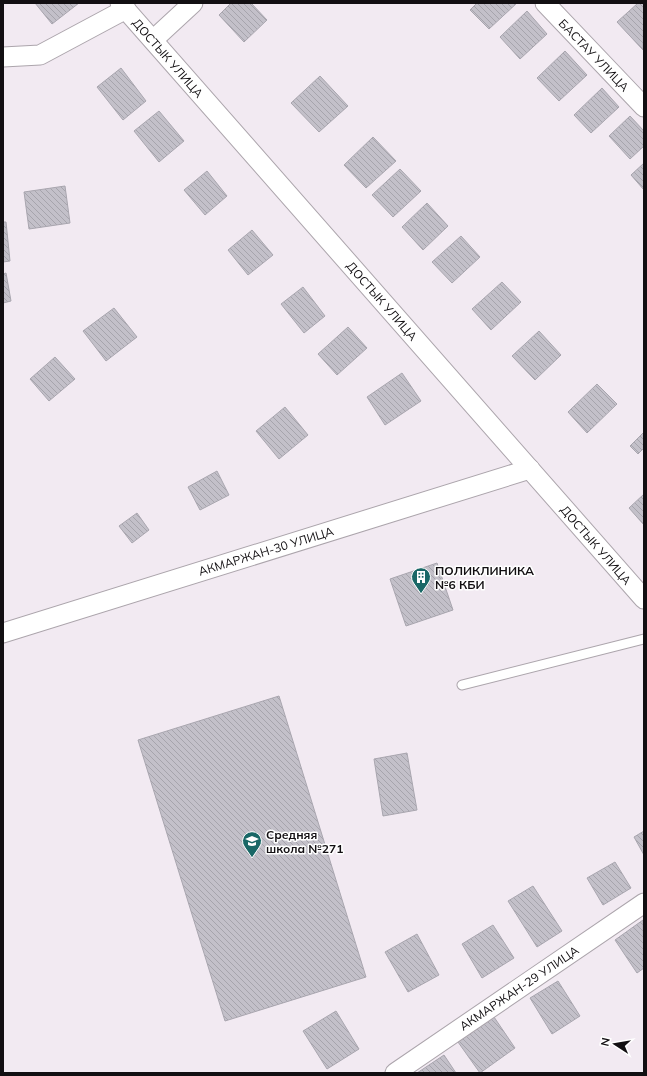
<svg xmlns="http://www.w3.org/2000/svg" width="647" height="1076" viewBox="0 0 647 1076" font-family="Mulish,sans-serif">
  <style>
    .building { fill: url(#building-back-hatch); stroke: #a9a6af }
    .lines { fill: none; stroke-linecap: round; stroke-linejoin: round }
    .lane-casing { stroke: #aca5ac; stroke-width: 11 }
    .street-casing { stroke: #aca5ac; stroke-width: 21 }
    .lane { stroke: #fff; stroke-width: 9 }
    .street { stroke: #fff; stroke-width: 19 }
    .labels { text-anchor: middle; dominant-baseline: central; stroke-width: 3; stroke-linejoin: round; paint-order: stroke }
    .street-label { font-size: 12px; fill: #120f12; stroke: #fff }
    .poi-label { font-size: 12px; font-weight: bold; fill: #120f12; stroke: #fff; text-anchor: start }
  </style>
  <defs>
    <pattern id="building-back-hatch" width="6" height="6" patternUnits="userSpaceOnUse"><rect width="6" height="6" fill="#c3c0c9"/><path d="M-1 5l2 2M0 0l6 6M5-1l2 2" fill="none" stroke="#a6a4ac"/></pattern>
  </defs>
  <rect width="100%" height="100%" fill="#f2eaf2"/>
  <g class="building">
    <polygon points="35,3 79,3 52,24"/>
    <polygon points="231,3 251,3 267,20 244,42 219,15"/>
    <polygon points="477,3 517,3 489,29 470,10"/>
    <polygon points="638,3 644,3 643,50 617,22"/>
    <polygon points="527,11 547,34 520,59 500,37"/>
    <polygon points="565,51 587,75 559,101 537,78"/>
    <polygon points="121,68 146,101 123,120 97,87"/>
    <polygon points="320,76 348,106 319,132 291,103"/>
    <polygon points="602,88 619,107 591,133 574,115"/>
    <polygon points="159,111 184,141 159,162 134,131"/>
    <polygon points="630,116 644,131 644,146 630,159 609,136"/>
    <polygon points="373,137 396,161 366,188 344,165"/>
    <polygon points="644,163 644,190 631,175"/>
    <polygon points="400,169 421,191 393,217 372,195"/>
    <polygon points="207,171 227,196 205,215 184,190"/>
    <polygon points="65,186 70,223 29,229 24,192"/>
    <polygon points="427,203 448,226 423,250 402,227"/>
    <polygon points="3,222 6,222 10,261 3,262"/>
    <polygon points="252,230 273,255 248,275 228,250"/>
    <polygon points="461,236 480,257 452,283 432,262"/>
    <polygon points="6,273 11,301 3,303 3,274"/>
    <polygon points="502,282 521,302 491,330 472,309"/>
    <polygon points="303,287 325,316 304,333 281,304"/>
    <polygon points="114,308 137,337 106,361 83,331"/>
    <polygon points="348,327 367,348 337,375 318,354"/>
    <polygon points="539,331 561,355 535,380 512,356"/>
    <polygon points="55,357 75,379 49,401 30,379"/>
    <polygon points="402,373 421,401 385,425 367,397"/>
    <polygon points="597,384 617,404 587,433 568,412"/>
    <polygon points="285,407 308,435 279,459 256,431"/>
    <polygon points="644,432 644,448 638,454 630,446"/>
    <polygon points="217,471 229,495 200,510 188,487"/>
    <polygon points="644,494 644,525 629,508"/>
    <polygon points="137,513 149,530 132,543 119,526"/>
    <polygon points="437,563 453,610 406,626 390,579"/>
    <polygon points="279,696 366,977 225,1021 138,740"/>
    <polygon points="407,753 417,810 383,816 374,759"/>
    <polygon points="644,831 644,855 634,837"/>
    <polygon points="615,862 631,888 603,905 587,878"/>
    <polygon points="533,886 562,931 537,947 508,901"/>
    <polygon points="643,920 644,968 637,973 615,940"/>
    <polygon points="493,925 514,958 482,978 462,944"/>
    <polygon points="417,934 439,975 408,992 385,952"/>
    <polygon points="558,981 580,1016 552,1034 530,998"/>
    <polygon points="336,1011 359,1049 327,1069 303,1031"/>
    <polygon points="494,1017 515,1048 480,1073 458,1042"/>
    <polygon points="444,1055 456,1073 417,1073"/>
  </g>
  <g class="lines">
    <defs>
      <polyline id="lane" points="462,685 644,639"/>
      <g id="street">
        <polyline points="120,3 644,599"/>
        <polyline points="545,3 644,107"/>
        <polyline points="153,40 193,3"/>
        <polyline points="3,57 40,55 126,9"/>
        <polyline points="3,633 530,469"/>
        <polyline points="395,1073 644,903"/>
      </g>
    </defs>
    <use href="#lane" class="lane-casing"/>
    <use href="#street" class="street-casing"/>
    <use href="#lane" class="lane"/>
    <use href="#street" class="street"/>
  </g>
  <defs>
    <symbol id="building-pin" viewBox="-11 -11 22 30"><path d="M0 17L-7.5 6A9.5 9.5 0 1 1 7.5 6Z" fill="#196766" stroke="#fff"/><path d="M-4-6H4V6H1V3H-1V6H-4ZM-2.5-4.3h1.7v1.8h-1.7ZM.8-4.3h1.7v1.8H.8ZM-2.5-1h1.7V.8h-1.7ZM.8-1h1.7V.8H.8Z" fill="#fff"/></symbol>
    <symbol id="school-pin" viewBox="-11 -11 22 30"><path d="M0 17L-7.5 6A9.5 9.5 0 1 1 7.5 6Z" fill="#196766" stroke="#fff"/><path d="M0-5L7-2L0 1L-7-2ZM-4 1L0 2.5L4 1V4Q0 6-4 4Z" fill="#fff"/></symbol>
  </defs>
  <g fill-rule="evenodd">
    <use href="#building-pin" x="410" y="566" width="22" height="30"/>
    <use href="#school-pin" x="241" y="830" width="22" height="30"/>
  </g>
  <g class="labels">
    <g class="street-label">
      <text transform="translate(594 55) rotate(46)">БАСТАУ УЛИЦА</text>
      <text transform="translate(168 58) rotate(49)">ДОСТЫК УЛИЦА</text>
      <text transform="translate(382 301) rotate(49)">ДОСТЫК УЛИЦА</text>
      <text transform="translate(596 545) rotate(49)">ДОСТЫК УЛИЦА</text>
      <text transform="translate(266 551) rotate(-17)">АКМАРЖАН-30 УЛИЦА</text>
      <text transform="translate(519 988) rotate(-34)">АКМАРЖАН-29 УЛИЦА</text>
    </g>
    <g class="poi-label">
      <text x="435" y="570">ПОЛИКЛИНИКА<tspan x="435" dy="14">№6 КБИ</tspan></text>
      <text x="266" y="834">Средняя<tspan x="266" dy="14">школа №271</tspan></text>
    </g>
  </g>
  <rect width="647" height="1076" fill="none" stroke="#120f12" stroke-width="8"/>
  <g transform="translate(615 1044) rotate(282)" stroke="#ffffff" stroke-width="3" paint-order="stroke">
  <path d="M0-3L7 15L0 10L-7 15Z" fill="#120f12"/>
  <text y="-6" font-size="11" font-weight="bold" text-anchor="middle" fill="#120f12">N</text>
  </g>
</svg>
